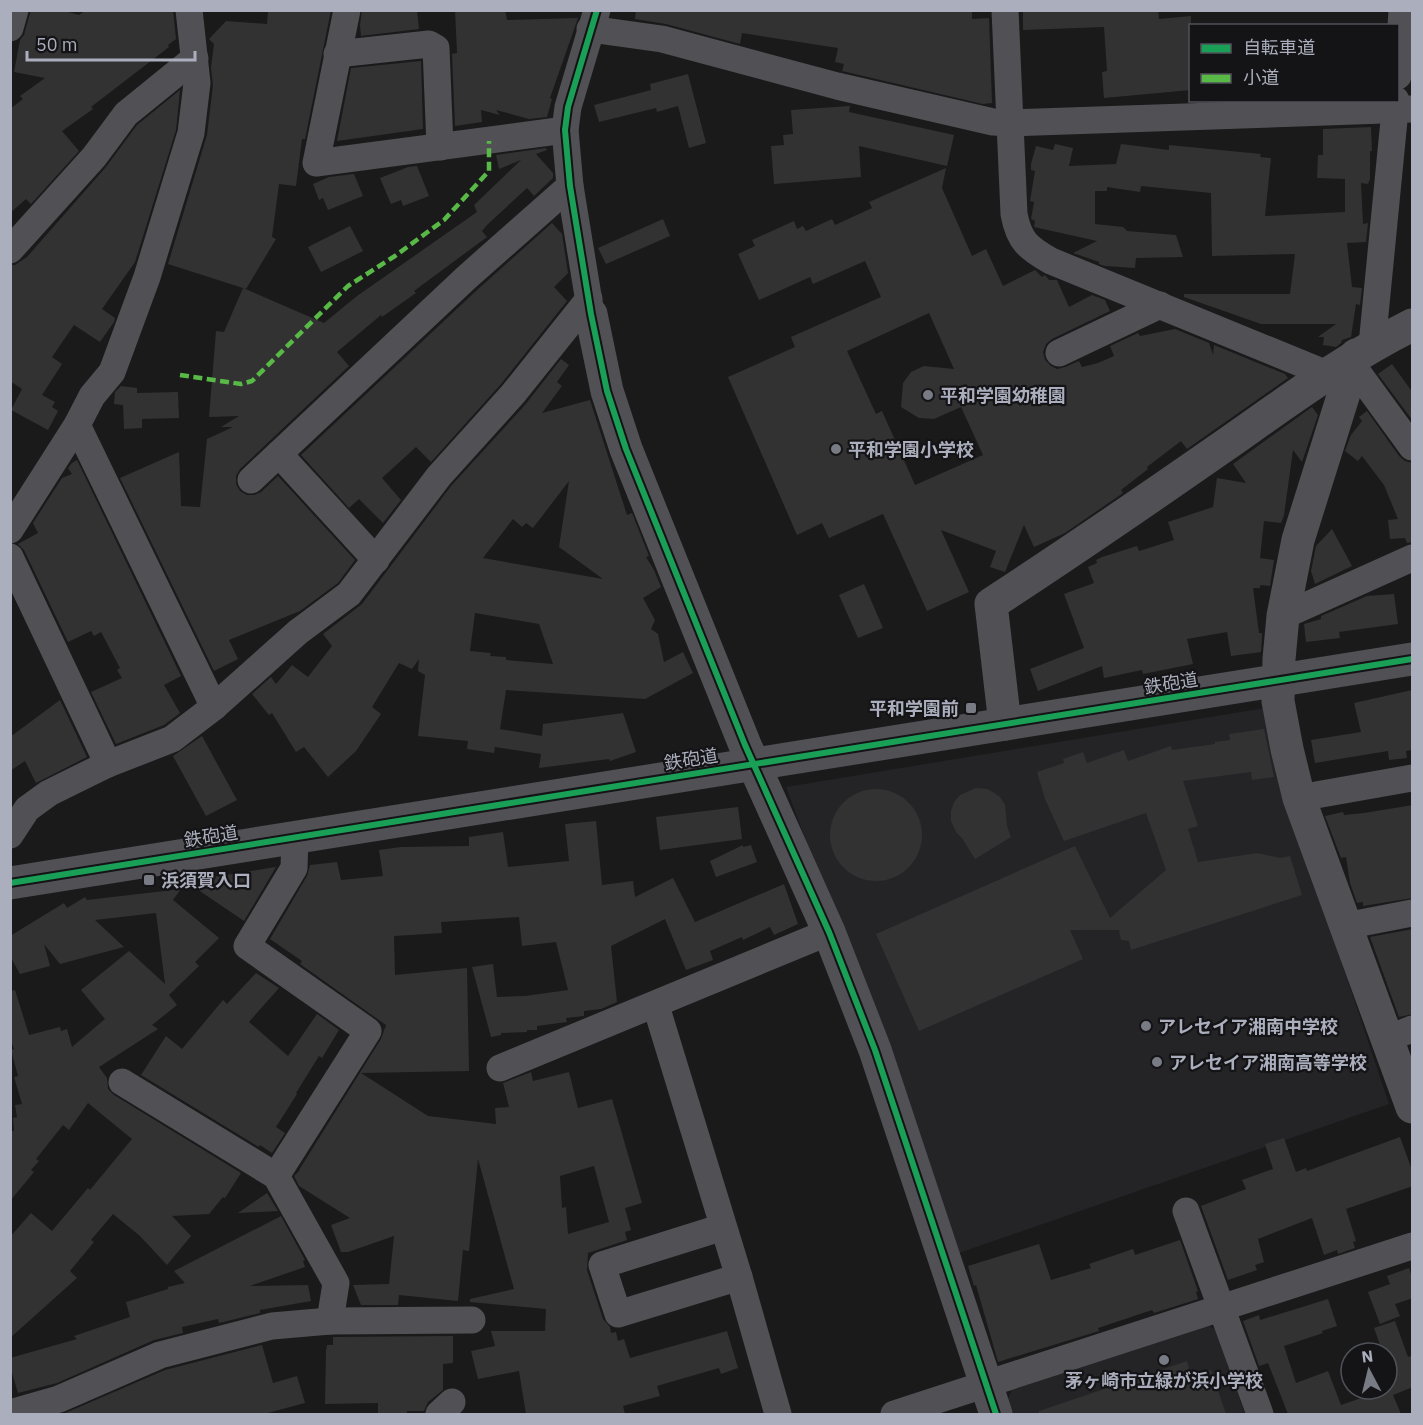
<svg xmlns="http://www.w3.org/2000/svg" width="1423" height="1425" viewBox="0 0 1423 1425" font-family="'IBM Plex Sans','Noto Sans JP',sans-serif">
  <style>
    .built { fill: #242427 }
    .building { fill: #323233; fill-rule: evenodd }
    .lines { fill: none; stroke-linecap: round; stroke-linejoin: round }
    .minor { stroke: #505055; stroke-width: 27 }
    .tertiary { stroke: #505055; stroke-width: 33 }
    .quiet { stroke: #58b947; stroke-width: 4.5; stroke-dasharray: 9 4.5; stroke-linecap: butt }
    .cycleway-casing { stroke: #141417; stroke-width: 10 }
    .cycleway { stroke: #1a9f57; stroke-width: 6 }
    .poi-dot { fill: #787a84; stroke: #141417; stroke-width: 2 }
    .labels { text-anchor: middle; dominant-baseline: central; stroke-width: 4.5; stroke-linejoin: round; paint-order: stroke }
    .poi-label { font-size: 18px; font-weight: bold; fill: #abaebc; stroke: #141417; text-anchor: start }
    .street-label { font-size: 18px; fill: #abaebc; stroke: #141417 }
  </style>
  <rect width="100%" height="100%" fill="#1a1a1b"/>
  <g class="built">
    <polygon points="1265,708 1281,781 1389,1104 959,1253 786,787"/>
    <polygon points="1206,1324 1216,1330 1245,1414 1013,1414 1008,1399 1012,1390"/>
  </g>
  <g class="building">
    <polygon points="31,10 61,10 79,15 86,10 173,10 176,39 168,45 169,47 91,107 93,109 62,131 79,151 31,204 26,199 10,213 10,109 23,99 20,96 45,78 14,72 20,40 24,35"/>
    <polygon points="268,10 331,10 305,139 302,139 296,186 279,184 272,237 276,239 246,289 168,264 207,135 213,85 211,68 214,44 209,39 226,21 267,24"/>
    <polygon points="362,10 417,10 419,29 361,36 360,25"/>
    <polygon points="455,10 505,10 507,20 578,18 550,98 552,99 547,117 529,119 496,110 500,115 481,110 482,122 455,126 452,54 457,53"/>
    <polygon points="636,10 972,11 972,19 989,18 992,103 983,104 842,71 844,64 835,62 838,48 742,33 740,44 666,24 635,19"/>
    <polygon points="1023,10 1158,10 1159,19 1191,16 1191,90 1104,98 1102,72 1107,71 1104,27 1023,30"/>
    <polygon points="421,61 423,129 337,141 351,68"/>
    <polygon points="688,74 706,143 689,148 678,106 657,112 656,108 599,122 594,105 651,90 650,84"/>
    <polygon points="180,90 176,130 135,262 102,309 115,318 114,322 100,342 74,325 52,357 62,364 42,395 55,402 52,407 58,411 48,430 11,410 22,389 10,381 10,265 15,265 27,257 106,167 137,125"/>
    <polygon points="850,106 849,112 954,135 947,166 859,146 861,177 774,184 771,146 784,145 783,135 793,134 791,110"/>
    <polygon points="1371,127 1372,151 1370,151 1370,179 1368,184 1361,183 1363,224 1368,223 1366,242 1347,243 1352,287 1362,288 1360,305 1356,304 1351,337 1342,340 1341,343 1336,347 1323,345 1324,337 1318,337 1336,324 1261,324 1184,297 1184,294 1290,294 1295,254 1212,256 1211,193 1141,186 1140,192 1107,187 1107,191 1095,191 1095,224 1123,227 1127,231 1176,235 1183,257 1136,258 1135,268 1105,266 1099,264 1099,262 1073,253 1097,241 1034,227 1035,221 1031,219 1034,202 1030,201 1035,171 1031,170 1031,164 1036,146 1053,150 1055,144 1073,148 1069,166 1116,164 1121,144 1169,150 1169,145 1261,154 1260,157 1271,158 1265,216 1345,212 1345,179 1317,178 1318,155 1323,155 1323,129"/>
    <polygon points="546,148 547,150 536,154 553,173 553,178 534,196 527,188 487,225 482,231 487,237 414,291 416,293 382,317 381,315 337,352 349,366 240,469 236,476 236,484 240,491 247,495 254,495 261,492 278,476 355,560 338,583 300,611 229,640 238,659 214,671 120,478 179,452 181,506 200,507 207,439 233,427 221,427 239,416 209,417 216,331 224,332 243,288 324,323 357,296 477,212 474,205 521,160 499,169 496,155"/>
    <polygon points="417,166 429,196 403,206 401,200 391,204 380,178 408,167"/>
    <path d="M946 168 942 188 972 256 986 249 1003 286 1035 270 1042 277 1045 275 1049 280H1057L1069 307 1092 295 1105 300 1110 311 1052 339 1046 344 1043 352 1045 360 1051 366 1057 369 1065 367 1079 361 1082 367 1098 363 1114 356 1110 346 1138 333 1140 336 1175 329 1209 343 1213 355 1214 345 1285 374 1288 378 1187 449 1181 441 1147 467 1148 469 1121 490 1123 493 1065 533 1034 547 1024 525 1005 572 990 567 996 551 941 530 969 592 927 611 883 514 829 538 822 523 797 535 728 377 795 347 791 337 881 297 865 261 813 284 810 277 759 300 738 254 755 246 752 240 794 221 797 229 803 226 806 231 832 219 835 225 872 208 869 202ZM929 313 954 369 924 366 911 372 903 383 901 407 919 418 934 419 961 407 983 455 915 485 882 411 876 414 847 351Z"/>
    <polygon points="354,174 363,196 328,210 323,198 319,200 313,184 329,177"/>
    <polygon points="663,219 670,236 606,264 598,248"/>
    <polygon points="552,223 562,234 568,273 554,287 567,301 501,384 431,462 416,447 382,478 401,500 383,523 359,499 349,508 301,455 477,290"/>
    <polygon points="350,226 363,251 321,272 308,247"/>
    <path d="M561 359 569 365 557 382 562 386 542 413 590 400 627 515 632 513 649 556 646 557 654 570 661 587 643 598 655 620 651 629 658 634 664 662 683 652 693 673 645 699 506 690 500 729 542 736 543 724 623 713 636 752 610 761 609 759 539 768 541 754 495 747 494 753 467 749 468 741 418 736 425 675 418 671 419 659 412 669 399 663 372 707 381 714 356 751 328 777 304 747 296 752 272 713 269 715 252 694 271 677 276 684 292 665 308 677 332 646 323 634 362 604 451 486 525 405ZM569 481 559 547 603 579 483 558 513 519 522 527 526 523 533 528ZM475 613 539 624 553 664 506 660V657L490 656 491 653 470 651Z"/>
    <polygon points="1392,364 1413,393 1413,421 1378,374"/>
    <polygon points="121,386 137,388 137,393 178,392 179,418 142,419 142,428 124,429 123,405 114,404 115,392"/>
    <polygon points="1312,407 1318,415 1302,462 1293,450 1284,515 1281,523 1264,521 1260,558 1274,560 1270,586 1260,585 1260,588 1253,588 1259,633 1262,633 1262,637 1261,652 1231,656 1227,632 1187,639 1193,664 1143,674 1142,670 1104,678 1102,666 1038,691 1030,669 1084,648 1064,594 1094,583 1088,567 1097,563 1096,560 1102,557 1137,546 1139,551 1174,540 1168,522 1213,507 1217,478 1246,483 1233,464"/>
    <polygon points="1367,411 1399,456 1405,461 1413,463 1413,542 1407,543 1405,538 1390,539 1388,520 1398,519 1384,485 1362,456 1358,461 1345,451 1351,435 1362,421 1359,417"/>
    <polygon points="77,460 181,676 164,685 180,713 164,725 116,744 91,692 122,678 117,670 120,668 101,632 94,636 91,631 68,642 24,550 18,544 38,533 33,523 62,478 72,474 68,468 72,463"/>
    <polygon points="1332,529 1352,566 1315,584 1311,571 1316,546"/>
    <polygon points="864,584 883,628 858,638 839,595"/>
    <polygon points="1394,594 1398,624 1339,632 1340,638 1306,642 1304,624 1321,619 1321,616 1367,596"/>
    <polygon points="1412,690 1412,750 1406,751 1407,758 1389,760 1388,751 1315,763 1311,740 1361,732 1354,703"/>
    <polygon points="60,700 87,757 36,783 25,761 10,771 10,737"/>
    <polygon points="1264,729 1274,777 1252,780 1251,772 1183,781 1198,826 1188,829 1198,862 1257,853 1280,858 1290,856 1302,895 1131,950 1129,941 1121,940 1119,930 1070,930 1083,959 919,1031 876,934 1075,846 1110,918 1166,870 1146,813 1064,841 1045,799 1037,772 1064,763 1063,759 1083,752 1087,763 1124,750 1128,761 1171,746 1172,750 1215,744 1215,742 1230,740 1229,734"/>
    <polygon points="202,736 237,800 206,816 173,756"/>
    <polygon points="976,788 988,789 1000,797 1005,805 1007,826 1011,837 975,859 962,838 956,832 951,821 951,811 954,802 960,795"/>
    <circle cx="876" cy="835" r="46"/>
    <polygon points="1413,805 1413,898 1363,906 1363,902 1357,903 1350,883 1346,857 1341,858 1325,816 1343,812 1344,815 1364,813"/>
    <polygon points="738,807 742,839 660,850 656,817"/>
    <path d="M596 821 602 885 633 881 635 897 673 878 695 922 784 884 798 924 774 935 770 927 743 940 742 937 710 951 713 960 686 970 665 919 611 946 617 1002 601 1009 584 1011V1016L566 1018 567 1022 537 1026V1030H527V1032L501 1033V1035L491 1037 472 967 493 964 497 997 525 996 568 990 556 942 522 946 519 917 441 922 442 933 394 936 395 975 467 968 469 1071 361 1073 428 1116 496 1124 495 1108 509 1107 503 1083 531 1072 533 1081 569 1072 578 1108 612 1099 642 1203 625 1208 631 1230 625 1232 627 1240 588 1253 587 1270 603 1319 610 1327 611 1333 616 1332 618 1341 624 1339 630 1358 727 1331 738 1368 721 1374 719 1368 657 1386 660 1396 623 1406 625 1414H526L519 1371 478 1379 471 1351 495 1346 491 1331H545L546 1309 470 1302V1299L514 1289 478 1159 469 1251 463 1250 458 1301 399 1295 398 1305H361L353 1285 389 1284 394 1236 348 1252H341L331 1225 350 1218 299 1186 294 1176 300 1170H299L381 1039 386 1025 300 964 302 961 270 939 307 876 310 865 337 862 341 880 383 876 379 850 401 847 469 846V837L503 832 508 867 569 861 565 824ZM594 1166 609 1222 568 1234 566 1207 562 1208 560 1176Z"/>
    <polygon points="743,845 743,847 751,845 757,862 716,877 710,861"/>
    <polygon points="276,867 244,921 188,883 206,880 206,878"/>
    <polygon points="181,889 173,900 219,938 195,962 199,966 169,995 177,1005 152,1025 158,1029 99,1067 107,1078 108,1089 114,1095 241,1173 225,1198 223,1197 209,1214 172,1216 191,1236 167,1265 140,1236 113,1214 91,1240 94,1242 70,1271 77,1278 10,1338 10,1237 31,1213 52,1231 88,1188 90,1190 132,1139 88,1103 69,1130 63,1125 36,1159 39,1161 31,1170 34,1172 10,1201 10,1131 14,1131 13,1118 17,1117 15,1105 22,1104 14,1077 18,1076 11,1050 14,1049 10,1038 10,991 15,990 29,1035 60,1027 61,1031 67,1029 72,1047 105,1019 81,990 129,951 165,984 156,913 95,920 124,947 60,964 44,944 50,966 20,974 10,956 10,936 64,903 67,908 85,897 87,900"/>
    <polygon points="1413,929 1413,1014 1399,1017 1370,937"/>
    <polygon points="256,973 279,988 249,1022 288,1056 317,1014 339,1030 322,1058 319,1056 296,1093 297,1094 276,1127 285,1133 272,1153 260,1145 259,1147 141,1075 166,1036 182,1049 223,1000 227,1004"/>
    <polygon points="1400,1137 1413,1173 1413,1186 1346,1209 1356,1241 1353,1242 1355,1248 1338,1254 1337,1250 1324,1255 1312,1218 1258,1239 1264,1262 1255,1265 1257,1270 1228,1280 1201,1206 1246,1189 1242,1180 1273,1169 1265,1144 1284,1138 1296,1172 1306,1168 1307,1171"/>
    <polygon points="267,1193 278,1211 238,1213"/>
    <polygon points="281,1216 305,1260 303,1261 305,1267 250,1286 308,1285 311,1301 260,1310 260,1313 219,1323 218,1319 182,1327 183,1333 154,1340 57,1383 18,1393 10,1366 10,1358 77,1339 74,1336 130,1317 126,1302 168,1289 168,1287 185,1283 174,1271"/>
    <polygon points="1180,1240 1198,1291 1196,1292 1198,1299 1154,1313 1152,1310 1098,1328 1099,1331 998,1362 976,1285 974,1286 968,1266 1039,1244 1051,1280 1091,1268 1089,1264 1133,1249 1135,1255"/>
    <polygon points="1409,1268 1413,1280 1413,1298 1395,1304 1400,1316 1380,1324 1368,1292 1390,1284 1387,1276"/>
    <polygon points="1328,1299 1337,1326 1322,1331 1323,1333 1284,1346 1296,1383 1328,1371 1341,1405 1387,1389 1387,1353 1383,1353 1374,1328 1395,1321 1408,1357 1413,1355 1413,1387 1393,1395 1401,1414 1288,1414 1268,1363 1259,1366 1243,1321 1259,1315 1260,1320"/>
    <polygon points="453,1336 453,1363 443,1364 443,1390 428,1402 424,1411 407,1411 407,1414 378,1414 378,1403 325,1404 326,1351 327,1345 333,1345 333,1337"/>
    <polygon points="262,1345 273,1383 297,1376 305,1403 264,1414 63,1414 165,1370"/>
    <polygon points="1187,1361 1191,1376 1211,1370 1226,1414 1039,1414 1039,1411"/>
  </g>
  <g class="lines">
    <g class="minor">
      <polyline points="189,10 197,83 191,133 147,277 112,372 92,396 77,425 214,707"/>
      <polyline points="347,10 316,163 565,130"/>
      <path d="M1005 10 1014 214C1019 241 1028 248 1051 261L1327 374"/>
      <polyline points="10,28 15,10"/>
      <polyline points="590,29 662,39 837,86 993,122 1011,123 1412,109"/>
      <polyline points="337,54 429,44 436,48 440,147"/>
      <polyline points="1398,76 1402,10"/>
      <polyline points="10,250 94,157 126,114 195,58"/>
      <polyline points="591,314 570,186 565,130 568,107 597,10"/>
      <polyline points="1372,345 1396,100"/>
      <polyline points="1059,353 1160,305"/>
      <polyline points="1353,366 1412,447"/>
      <polyline points="279,454 376,560"/>
      <polyline points="251,480 466,278 570,186"/>
      <polyline points="10,530 77,425"/>
      <polyline points="10,557 108,764"/>
      <polyline points="1283,616 1412,558"/>
      <polyline points="1299,798 1412,778"/>
      <polyline points="10,835 27,809 49,793 108,764 172,739 214,707 298,632 349,594 439,476 513,394 589,299"/>
      <polyline points="1345,926 1412,913"/>
      <polyline points="656,1006 739,1277 778,1414"/>
      <polyline points="1387,1039 1412,1029"/>
      <polyline points="500,1068 829,932"/>
      <polyline points="122,1082 276,1176 336,1283 330,1321"/>
      <polyline points="276,1176 368,1031 247,946 294,868 295,838"/>
      <polyline points="1186,1211 1260,1414"/>
      <polyline points="723,1227 602,1265 618,1314 739,1277"/>
      <polyline points="10,1413 59,1399 160,1355 272,1326 330,1321 472,1320"/>
      <polyline points="439,1414 452,1402"/>
      <polyline points="894,1414 1412,1246"/>
    </g>
    <g class="tertiary">
      <polyline points="591,314 607,391 626,449 745,745 829,932 875,1050 996,1414"/>
      <polyline points="1356,355 1298,540 1283,616 1279,659 1278,701 1287,749 1299,798 1412,1107"/>
      <path d="M1005 724 991 604C1069 553 1145 501 1221 448 1284 404 1344 359 1412 325"/>
      <polyline points="10,883 1412,659"/>
    </g>
    <polyline class="quiet" points="180,375 241,384 252,381 348,286 395,256 444,220 489,171 489,141"/>
    <defs>
      <g id="cycleway">
        <polyline points="597,10 568,107 565,130 570,186 591,314 607,391 626,449 745,745 829,932 875,1050 996,1414"/>
        <polyline points="10,883 1412,659"/>
      </g>
    </defs>
    <use href="#cycleway" class="cycleway-casing"/>
    <use href="#cycleway" class="cycleway"/>
  </g>
  <g class="poi-dot">
    <circle cx="928" cy="395" r="6"/>
    <circle cx="836" cy="449" r="6"/>
    <rect x="965" y="702" width="12" height="12" rx="3"/>
    <rect x="143" y="874" width="12" height="12" rx="3"/>
    <circle cx="1146" cy="1026" r="6"/>
    <circle cx="1157" cy="1062" r="6"/>
    <circle cx="1164" cy="1360" r="6"/>
  </g>
  <g class="labels">
    <g class="poi-label">
      <text x="940" y="395">平和学園幼稚園</text>
      <text x="848" y="449">平和学園小学校</text>
      <text x="959" y="708" text-anchor="end">平和学園前</text>
      <text x="161" y="880">浜須賀入口</text>
      <text x="1158" y="1026">アレセイア湘南中学校</text>
      <text x="1169" y="1062">アレセイア湘南高等学校</text>
      <text x="1164" y="1380" text-anchor="middle">茅ヶ崎市立緑が浜小学校</text>
    </g>
    <g class="street-label">
      <text transform="translate(1171 683) rotate(-9)">鉄砲道</text>
      <text transform="translate(691 759) rotate(-9)">鉄砲道</text>
      <text transform="translate(211 836) rotate(-9)">鉄砲道</text>
    </g>
  </g>
  <rect width="1423" height="1425" fill="none" stroke="#abaebc" stroke-width="24"/>
  <rect x="1189" y="24" width="210" height="78" fill="#141417" stroke="#505259" stroke-width="1.5"/>
  <rect x="1201" y="44" width="30" height="9" fill="#1a9f57" stroke="#505259" stroke-width="1.5"/>
  <text x="1243" y="54" font-size="18" fill="#abaebc">自転車道</text>
  <rect x="1201" y="74" width="30" height="9" fill="#58b947" stroke="#505259" stroke-width="1.5"/>
  <text x="1243" y="84" font-size="18" fill="#abaebc">小道</text>
  <g transform="translate(1369 1371) rotate(353)"><circle r="28" fill="#141417" stroke="#505259" stroke-width="1.5"/>
  <path d="M0-4.5L10 22L0 15L-10 22Z" fill="#787a84"/>
  <text y="-9" font-size="16" font-weight="bold" text-anchor="middle" fill="#abaebc">N</text>
  </g>
  <path d="M27 51v9h168v-9" fill="none" stroke="#abaebc" stroke-width="3"/>
  <text x="36" y="51" font-size="18" fill="#abaebc" stroke="#141417" stroke-width="4.5" paint-order="stroke">50 m</text>
</svg>
